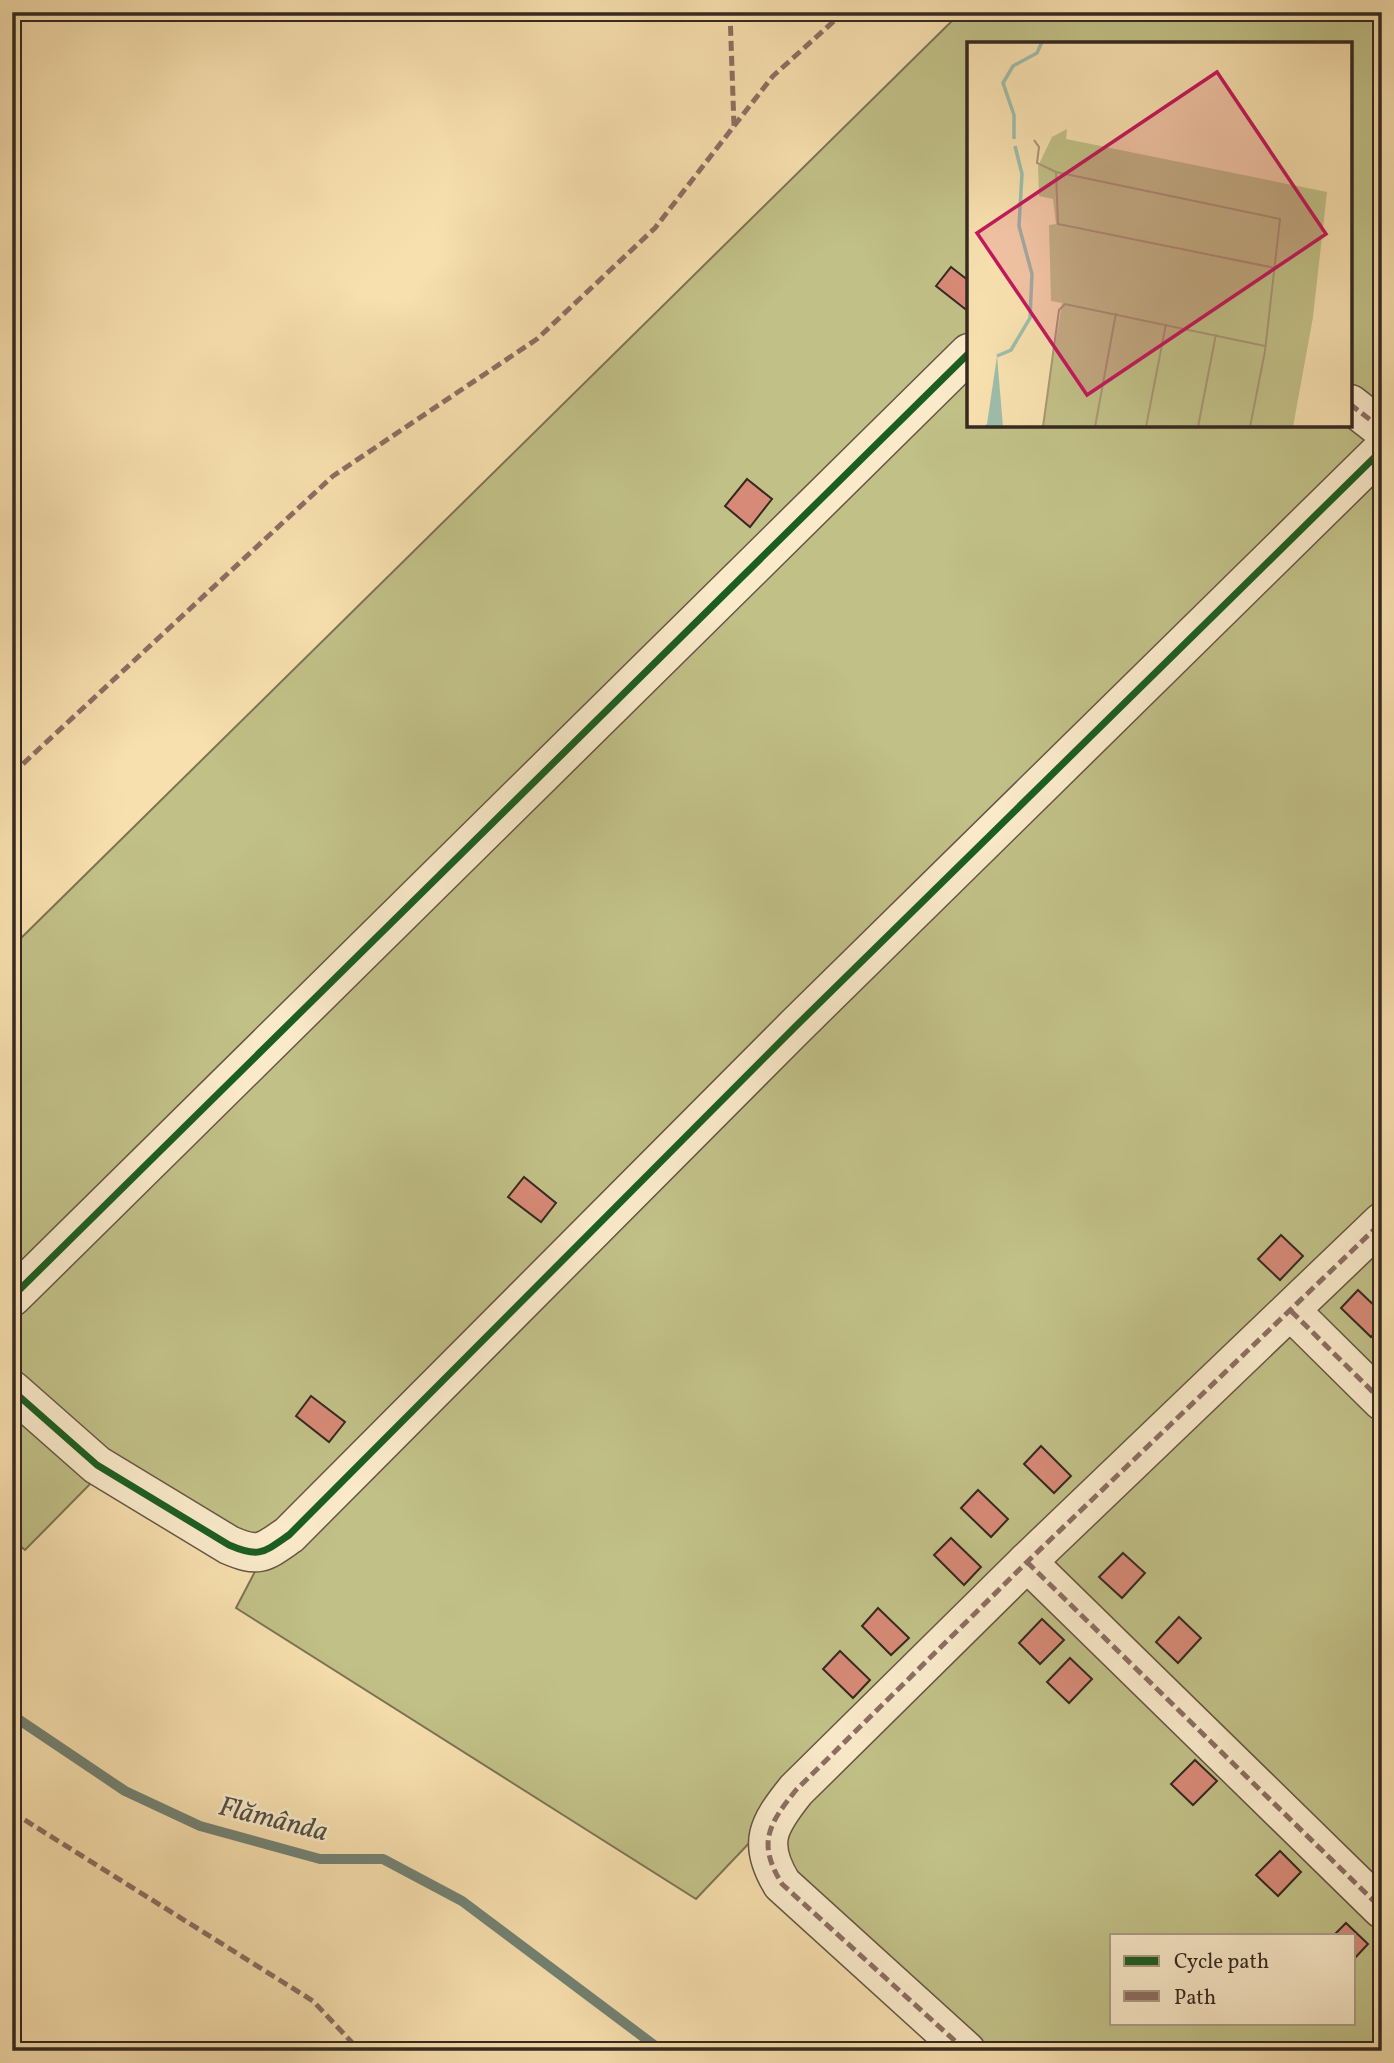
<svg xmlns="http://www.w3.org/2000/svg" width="1394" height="2063" viewBox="0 0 1394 2063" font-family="Vollkorn,serif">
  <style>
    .green { fill: #c1c087; stroke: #7b7454; stroke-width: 2; fill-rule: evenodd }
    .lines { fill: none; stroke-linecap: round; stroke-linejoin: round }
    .stream { stroke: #738273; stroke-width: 10 }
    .building { fill: #d78a77; stroke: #352921; stroke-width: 2 }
    .street-casing { stroke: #665644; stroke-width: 41 }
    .street { stroke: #faeaca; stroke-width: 38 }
    .quiet { stroke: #8d6e63; stroke-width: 5; stroke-dasharray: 10 5; stroke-linecap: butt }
    .cycleway-casing { stroke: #faeaca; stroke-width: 11 }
    .cycleway { stroke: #1b5e20; stroke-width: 7 }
    .labels { text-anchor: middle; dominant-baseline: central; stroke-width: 5; stroke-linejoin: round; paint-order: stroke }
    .water-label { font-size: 28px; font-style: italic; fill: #4f4e43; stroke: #faeaca }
    .inset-river { fill: none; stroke: #9dbdaa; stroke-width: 3.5 }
    .inset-road { fill: none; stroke: #a99676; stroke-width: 2 }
    .view { fill: #c2185b; fill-opacity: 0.15; stroke: #c2185b; stroke-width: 3.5 }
    .inset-edge { fill: none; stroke: #352921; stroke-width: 3.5 }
  </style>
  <rect width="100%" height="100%" fill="#f7dfae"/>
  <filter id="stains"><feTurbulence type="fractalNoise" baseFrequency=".00286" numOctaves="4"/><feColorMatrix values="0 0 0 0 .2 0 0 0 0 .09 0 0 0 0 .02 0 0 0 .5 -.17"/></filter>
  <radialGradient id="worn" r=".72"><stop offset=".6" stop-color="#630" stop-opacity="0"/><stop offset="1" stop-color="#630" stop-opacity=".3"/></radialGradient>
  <path class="green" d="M961 12H1372L1382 21V2051H954L754 1838 696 1899 236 1608 261 1560 95 1479 25 1550 12 1539V947ZM969 44H1350V425H969ZM1112 1935H1354V2023H1112Z"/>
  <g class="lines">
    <polyline class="stream" points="12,1715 125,1791 200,1826 320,1859 383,1859 462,1901 662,2051"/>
  </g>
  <g class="building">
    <polygon points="951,267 969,281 969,312 936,286"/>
    <polygon points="747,479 772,499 750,527 725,506"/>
    <polygon points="524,1177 556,1203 541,1222 508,1197"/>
    <polygon points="1281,1235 1303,1256 1280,1280 1258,1259"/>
    <polygon points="1358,1290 1382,1313 1382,1326 1371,1337 1341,1308"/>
    <polygon points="311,1396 345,1422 329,1442 296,1416"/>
    <polygon points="1041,1446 1071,1476 1054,1493 1024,1464"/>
    <polygon points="978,1490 1008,1519 991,1537 961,1508"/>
    <polygon points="951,1538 981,1567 964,1585 934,1555"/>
    <polygon points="1123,1553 1145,1573 1122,1598 1099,1577"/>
    <polygon points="878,1608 909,1638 891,1655 862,1626"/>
    <polygon points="1179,1617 1201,1638 1178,1663 1156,1642"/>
    <polygon points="1042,1619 1064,1640 1040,1664 1019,1643"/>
    <polygon points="840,1651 870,1680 853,1698 823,1669"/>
    <polygon points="1070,1658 1092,1679 1069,1703 1047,1682"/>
    <polygon points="1195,1760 1217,1781 1193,1805 1171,1784"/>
    <polygon points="1280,1851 1301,1872 1278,1896 1256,1875"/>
    <polygon points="1346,1923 1368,1944 1354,1959 1354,1935 1334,1935"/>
  </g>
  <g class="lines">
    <defs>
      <g id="street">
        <polyline points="1350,404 1382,429"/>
        <polyline points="12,1297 969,353"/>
        <polyline points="1291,1311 1382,1401"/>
        <path d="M12 1390 97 1465 229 1545C259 1558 263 1553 289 1535L796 1026 1382 450"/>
        <polyline points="1027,1562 1382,1909"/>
        <path d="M966 2051 782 1884C757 1843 768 1825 796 1790L1027 1562 1382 1222"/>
      </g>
    </defs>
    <use href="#street" class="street-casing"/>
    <use href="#street" class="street"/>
    <g class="quiet">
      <polyline points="734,126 773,76 844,12"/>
      <polyline points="1350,404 1382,429"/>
      <polyline points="12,774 333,476 537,339 655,228 734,126 730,12"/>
      <polyline points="1291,1311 1382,1401"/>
      <polyline points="1027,1562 1382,1909"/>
      <polyline points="12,1812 313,2001 360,2051"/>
      <path d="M966 2051 782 1884C757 1843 768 1825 796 1790L1027 1562 1382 1222"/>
    </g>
    <defs>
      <g id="cycleway">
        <polyline points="12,1297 969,353"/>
        <path d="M12 1390 97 1465 229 1545C259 1558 263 1553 289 1535L796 1026 1382 450"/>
      </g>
    </defs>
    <use href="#cycleway" class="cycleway-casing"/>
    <use href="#cycleway" class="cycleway"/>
  </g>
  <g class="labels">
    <g class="water-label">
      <text transform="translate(273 1820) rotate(14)">Flămânda</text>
    </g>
  </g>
  <g transform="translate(967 42)">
    <rect width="385" height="385" fill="#f7dfae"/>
    <path d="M100 87 99 97 360 150 346 275 326 385H75L95 261 84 259 82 183 89 182 86 157 72 154 71 124 85 95Z" fill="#c1c087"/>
    <path d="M30 314 36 385H16L20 382Z" fill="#9dbdaa"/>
    <path class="inset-river" d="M47 97V73L36 41 46 24 70 11 75 0M30 314 44 308 63 276 65 232 52 184 55 132 48 104"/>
    <path class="inset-road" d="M67 98 72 105 70 121 89 130 313 177 298 309 283 385M89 130 91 182 308 226M76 385 92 268 98 262 298 304M128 385 149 271M179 385 199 282M231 385 249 292"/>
    <path class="view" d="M250 30 359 192 120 353 10 191Z"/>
    <rect width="385" height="385" class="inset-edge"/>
  </g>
  <rect width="1394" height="2063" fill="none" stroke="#f7dfae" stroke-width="42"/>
  <rect x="14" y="14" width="1366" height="2035" fill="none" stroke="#352921" stroke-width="3.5"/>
  <rect x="21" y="21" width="1352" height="2021" fill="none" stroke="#352921" stroke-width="2"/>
  <rect x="1110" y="1934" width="245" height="91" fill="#faeaca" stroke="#ab9d86" stroke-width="2"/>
  <rect x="1124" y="1956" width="35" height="10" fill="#1b5e20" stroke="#ab9d86" stroke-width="2"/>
  <text x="1174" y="1968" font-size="21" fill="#352921">Cycle path</text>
  <rect x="1124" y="1991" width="35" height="10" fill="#8d6e63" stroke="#ab9d86" stroke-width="2"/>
  <text x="1174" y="2004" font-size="21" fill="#352921">Path</text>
  <rect width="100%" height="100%" filter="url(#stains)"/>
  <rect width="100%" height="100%" fill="url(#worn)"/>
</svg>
